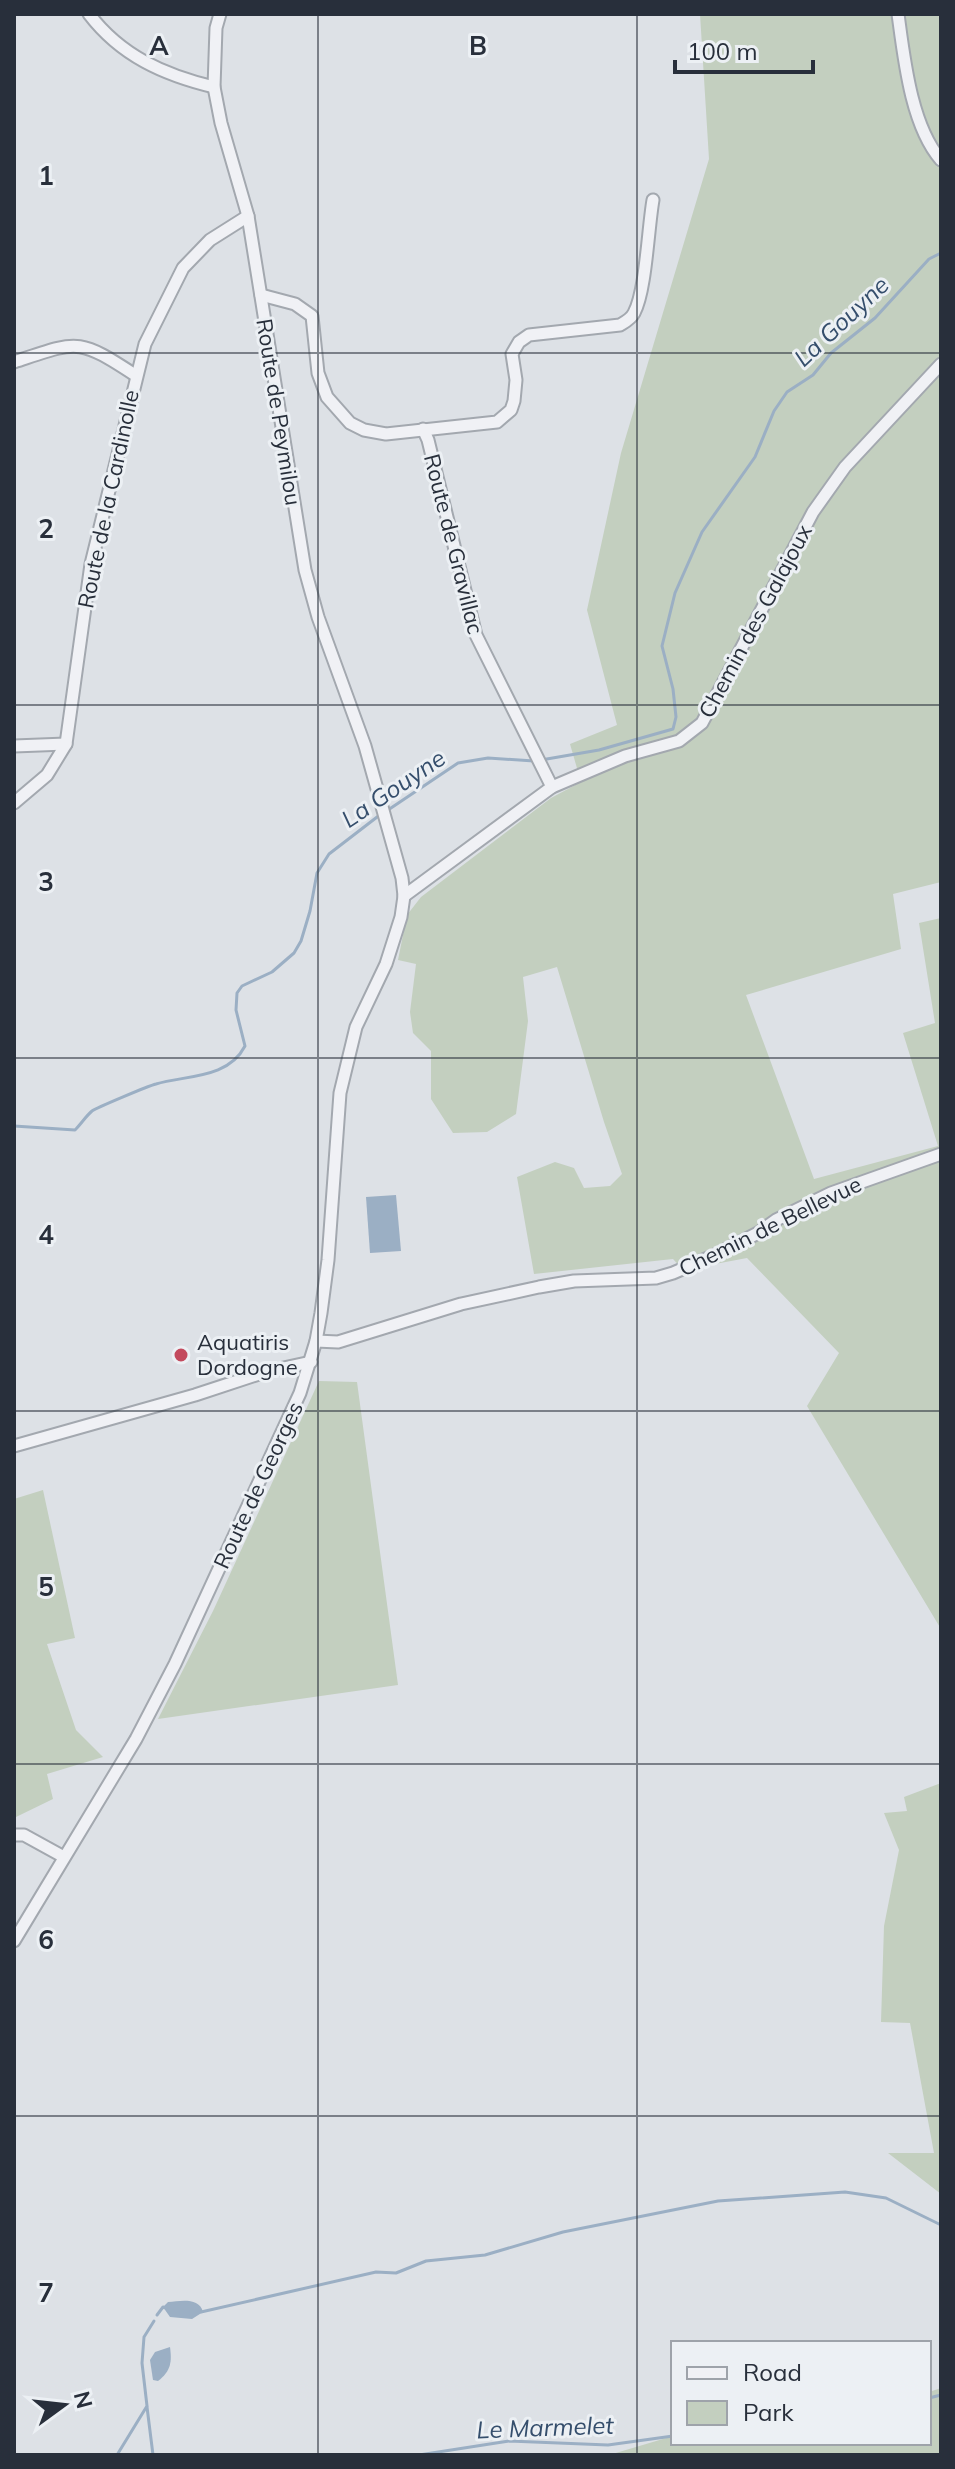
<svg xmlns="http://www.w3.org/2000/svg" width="955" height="2469" viewBox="0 0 955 2469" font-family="Mulish,sans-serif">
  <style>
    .green { fill: #c3cfbf }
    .water { fill: #9bafc4 }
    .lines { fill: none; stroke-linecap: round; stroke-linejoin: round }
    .stream { stroke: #9bafc4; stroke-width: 3 }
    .minor-casing { stroke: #a3a8af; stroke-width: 15 }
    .minor { stroke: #f0f1f5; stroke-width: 11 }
    .grid { fill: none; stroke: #282f3b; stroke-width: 2; stroke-opacity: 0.55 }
    .poi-dot { fill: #c34a5d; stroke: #ecf0f4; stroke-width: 3 }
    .labels { text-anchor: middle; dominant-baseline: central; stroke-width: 6; stroke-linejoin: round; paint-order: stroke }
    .street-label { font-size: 22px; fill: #282f3b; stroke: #ecf0f4 }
    .poi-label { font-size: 22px; fill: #282f3b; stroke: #ecf0f4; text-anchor: start }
    .water-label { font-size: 24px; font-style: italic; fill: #354e6c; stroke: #ecf0f4 }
    .grid-label { font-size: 26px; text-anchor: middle; font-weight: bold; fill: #282f3b; stroke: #ecf0f4; stroke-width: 6; stroke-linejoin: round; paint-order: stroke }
  </style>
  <rect width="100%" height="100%" fill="#dde1e6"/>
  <g class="green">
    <polygon points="700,14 941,14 941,882 893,894 901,949 746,995 814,1179 938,1146 903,1033 935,1023 919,923 941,918 941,1629 807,1406 839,1353 747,1258 683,1270 673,1259 534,1274 517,1177 555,1162 574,1168 584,1188 610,1186 622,1174 604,1122 557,967 523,977 528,1021 516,1114 487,1132 453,1133 431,1099 431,1051 413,1033 410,1012 416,964 398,960 407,915 421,897 551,798 581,782 570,744 617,725 587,610 621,453 709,159"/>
    <polygon points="319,1381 357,1382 398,1685 158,1719 213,1611"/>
    <polygon points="43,1490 75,1638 47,1644 76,1730 103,1757 47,1774 53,1799 16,1817 14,1499"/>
    <polygon points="941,1783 941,2194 888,2153 934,2153 910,2023 881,2022 884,1926 899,1850 884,1813 907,1811 904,1797"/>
    <polygon points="941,2388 941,2455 609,2455 673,2436 673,2443 929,2443 929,2392"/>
  </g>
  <g class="water">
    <polygon points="396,1195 401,1251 370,1253 366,1197"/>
    <path d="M168 2302C181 2301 199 2297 203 2312L192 2319 170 2317 163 2307Z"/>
    <path d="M170 2347C172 2362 171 2371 158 2381L153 2380 150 2360 155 2352Z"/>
  </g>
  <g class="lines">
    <g class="stream">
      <polyline points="541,760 599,750 673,729 676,717 673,689 662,646 675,593 702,532 755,457 774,411 787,392 813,375 831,353 875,318 929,259 941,253"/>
      <polyline points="388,810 458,763 488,758 534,761"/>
      <path d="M14 1126 75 1130C81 1124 86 1116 92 1111 96 1108 148 1086 156 1084 186 1075 228 1079 245 1046L236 1010 237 993 242 986 272 972 294 953 301 941 310 911 317 873 329 854 381 814"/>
      <polyline points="201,2312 376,2272 396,2273 426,2261 485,2255 563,2232 718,2201 845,2192 886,2198 941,2225"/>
      <polyline points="157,2315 163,2307 166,2308"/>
      <polyline points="929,2398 941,2395"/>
      <polyline points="147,2407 153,2455"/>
      <polyline points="117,2455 147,2406 142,2363 144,2337 154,2321"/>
      <polyline points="419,2455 509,2441 608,2445 673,2436"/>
    </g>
    <defs>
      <g id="minor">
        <path d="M89 14C121 56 164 75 214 87"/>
        <path d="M898 14C904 58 911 126 941 160"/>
        <path d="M261 295 295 304 312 316 318 373 327 397 350 423 364 430 386 434 497 422 511 410 514 401 516 380 512 354 519 342 529 335 620 325C625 322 631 319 634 313 646 291 648 228 653 200"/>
        <path d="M14 362C78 341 77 337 135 375"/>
        <polyline points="423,429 428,440 476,635 552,787"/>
        <polyline points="14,746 66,744"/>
        <polyline points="14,803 47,775 66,744 91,564 145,344 183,268 210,240 248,216"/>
        <polyline points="404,896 552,787 625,756 679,741 702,723 813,512 845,467 941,364"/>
        <polyline points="316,1341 338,1342 461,1304 539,1287 574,1281 656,1278 673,1273 715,1255 758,1233 776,1220 831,1193 941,1154"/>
        <polyline points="14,1446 195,1395 265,1372 311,1362"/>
        <polyline points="14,1835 24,1835 64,1857"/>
        <polyline points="14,1941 136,1739 175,1664 300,1393 316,1341 321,1313 328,1260 340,1093 356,1027 386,964 401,917 404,896 402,878 365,746 318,617 305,570 248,216 221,123 214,87 216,28 220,14"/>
      </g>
    </defs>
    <use href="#minor" class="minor-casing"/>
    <use href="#minor" class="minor"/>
  </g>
  <path class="grid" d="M318 14V2455M637 14V2455M14 353H941M14 705H941M14 1058H941M14 1411H941M14 1764H941M14 2116H941"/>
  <circle class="poi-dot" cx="181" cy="1355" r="8"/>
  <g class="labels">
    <g class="street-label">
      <text transform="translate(279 412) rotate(81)">Route de Peymilou</text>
      <text transform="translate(108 499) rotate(-78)">Route de la Cardinolle</text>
      <text transform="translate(454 544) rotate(76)">Route de Gravillac</text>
      <text transform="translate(755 621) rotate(-62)">Chemin des Galajoux</text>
      <text transform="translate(770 1226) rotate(-26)">Chemin de Bellevue</text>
      <text transform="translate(258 1485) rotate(-65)">Route de Georges</text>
    </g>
    <g class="poi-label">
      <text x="197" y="1342">Aquatiris<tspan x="197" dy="25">Dordogne</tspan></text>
    </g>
    <g class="water-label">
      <text transform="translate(841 321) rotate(-43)">La Gouyne</text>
      <text transform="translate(393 788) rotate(-34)">La Gouyne</text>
      <text transform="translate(545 2427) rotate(-2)">Le Marmelet</text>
    </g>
  </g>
  <g class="grid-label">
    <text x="159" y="55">A</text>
    <text x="478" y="55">B</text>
    <text x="46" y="185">1</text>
    <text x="46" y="538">2</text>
    <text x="46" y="891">3</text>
    <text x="46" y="1244">4</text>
    <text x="46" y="1596">5</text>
    <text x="46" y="1949">6</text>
    <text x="46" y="2302">7</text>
  </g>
  <rect width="955" height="2469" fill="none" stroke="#282f3b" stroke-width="32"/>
  <rect x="671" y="2341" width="260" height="104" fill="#ecf0f4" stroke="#9ea3aa" stroke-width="2"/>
  <rect x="687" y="2367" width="40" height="12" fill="#f0f1f5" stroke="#9ea3aa" stroke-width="2"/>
  <text x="743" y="2381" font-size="24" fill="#282f3b">Road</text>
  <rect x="687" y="2401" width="40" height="24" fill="#c3cfbf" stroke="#9ea3aa" stroke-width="2"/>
  <text x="743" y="2421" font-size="24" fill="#282f3b">Park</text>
  <g transform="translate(64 2405) rotate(75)" stroke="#ecf0f4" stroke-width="6" paint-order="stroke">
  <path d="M0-6L14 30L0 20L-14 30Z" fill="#282f3b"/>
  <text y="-12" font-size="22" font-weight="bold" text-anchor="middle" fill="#282f3b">N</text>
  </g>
  <path d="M675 60v12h138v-12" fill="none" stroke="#282f3b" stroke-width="4"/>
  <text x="687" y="60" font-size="24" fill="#282f3b" stroke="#ecf0f4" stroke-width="6" paint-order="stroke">100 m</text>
</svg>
